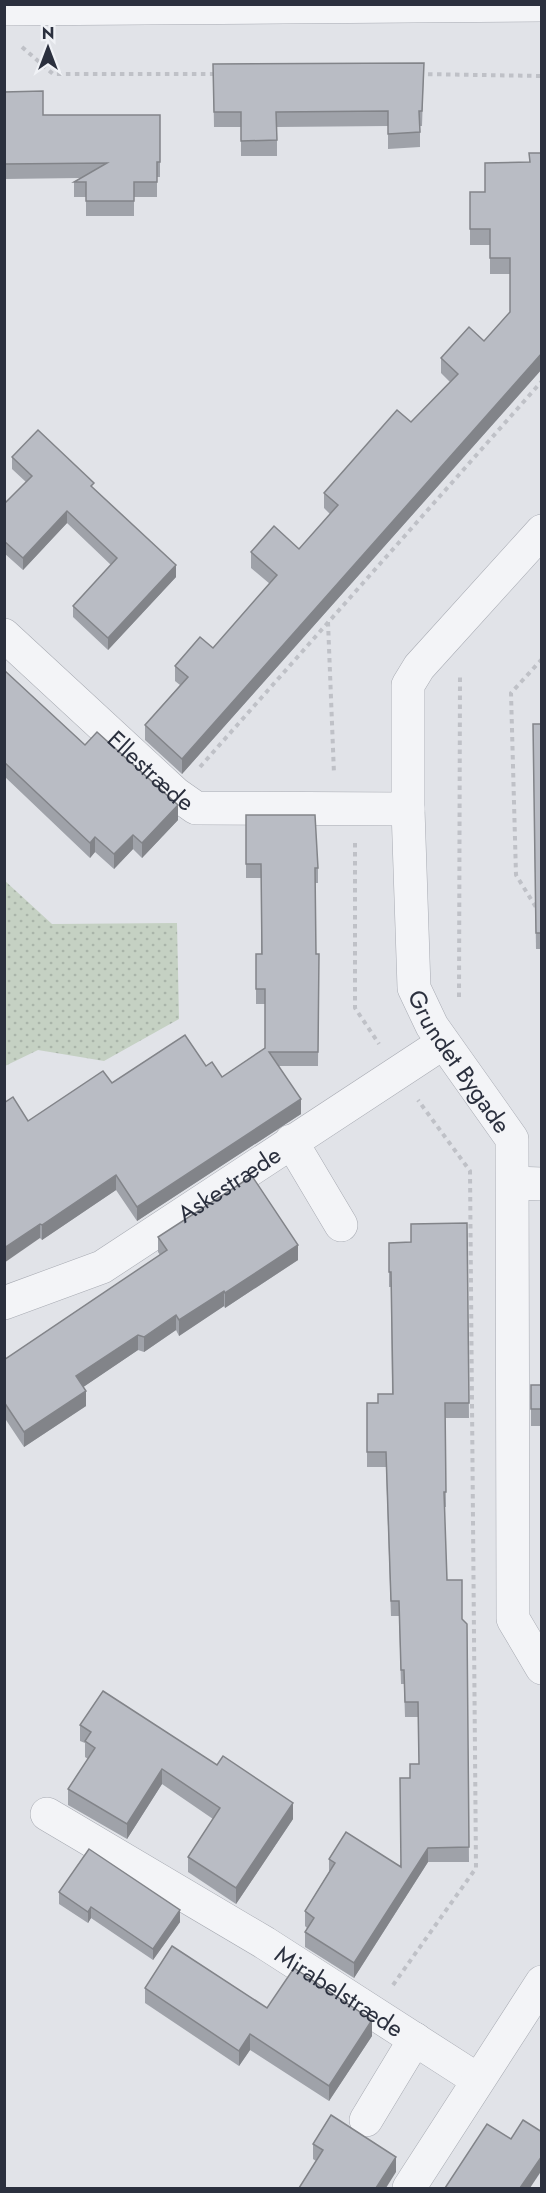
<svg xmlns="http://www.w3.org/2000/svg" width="546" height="2193" viewBox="0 0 546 2193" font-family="Jost,sans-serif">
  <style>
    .green { fill: url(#green-dots) }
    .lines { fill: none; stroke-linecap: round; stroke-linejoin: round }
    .minor-casing { stroke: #a7aab2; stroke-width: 34 }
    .path { stroke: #bfc1c7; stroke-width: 4; stroke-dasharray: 4.5 4.5; stroke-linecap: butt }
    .minor { stroke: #f3f4f7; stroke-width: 33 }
    .wall { fill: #9fa2a9 }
    .shaded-wall { fill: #828489 }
    .building { fill: #b9bcc4; stroke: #828489; stroke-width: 1.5 }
    .labels { text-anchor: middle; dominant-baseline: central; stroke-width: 4.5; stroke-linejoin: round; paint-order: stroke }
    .street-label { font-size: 24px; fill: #2b303e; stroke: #f0f2f6 }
  </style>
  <defs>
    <pattern id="green-dots" width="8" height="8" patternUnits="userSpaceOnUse" patternTransform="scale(1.5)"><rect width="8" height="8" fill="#c5d1c3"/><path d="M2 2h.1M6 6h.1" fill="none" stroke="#a9b4a9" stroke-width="1.8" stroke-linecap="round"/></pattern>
  </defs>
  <rect width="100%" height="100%" fill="#e1e3e8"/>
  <polygon class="green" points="4,880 52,924 177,923 179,1019 104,1061 38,1050 5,1066"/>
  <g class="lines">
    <defs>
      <g id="minor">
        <polyline points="4,9 542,5"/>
        <path id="s1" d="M542 531 419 667 408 685V809L414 988 432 1026 512 1139 513 1619 542 1668"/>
        <path id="s2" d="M4 635 176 794 196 808 408 809"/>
        <polyline points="291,1141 341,1225"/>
        <polyline points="513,1183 542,1184"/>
        <path id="s3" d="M4 1303 102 1267 443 1043"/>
        <path id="s4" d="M47 1814 265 1943 478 2080"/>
        <polyline points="366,2120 415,2039"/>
        <polyline points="409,2188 542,1982"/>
      </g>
    </defs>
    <use href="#minor" class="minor-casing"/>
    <g class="path">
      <polyline points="22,47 53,74 217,74"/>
      <polyline points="419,74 542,76"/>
      <polyline points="328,622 334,774"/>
      <polyline points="542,659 511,693 516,875 542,917"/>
      <polyline points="200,767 542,381"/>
      <polyline points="355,843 355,1008 379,1044"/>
      <polyline points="459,997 460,674"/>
      <polyline points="393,1985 476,1868 470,1171 418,1100"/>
    </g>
    <use href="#minor" class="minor"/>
  </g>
  <g class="wall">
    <polygon points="424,63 422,126 420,126 420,147 388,149 388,126 277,127 277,156 241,156 241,127 214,127 213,64"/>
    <polygon points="4,92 43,115 160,115 160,177 157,177 157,197 134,197 134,216 86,216 86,197 74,197 74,182 80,178 4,179"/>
    <polygon points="542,153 542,369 182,774 145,740 145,725 180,685 175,681 175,666 213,648 270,584 251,568 251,552 299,549 330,514 324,508 324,493 411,422 450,382 441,373 441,358 484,341 510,312 510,274 490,274 490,245 470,245 470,192 485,192"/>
    <polygon points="12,457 94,489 176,577 108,650 73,617 73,606 111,565 67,523 23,570 4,553 4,504 26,482 12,469"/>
    <polygon points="4,670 85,745 178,820 142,858 133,849 114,869 95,852 90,858 4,776"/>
    <polygon points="533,724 542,724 542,949 536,949"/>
    <polygon points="246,815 318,868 318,883 315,883 316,954 319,954 318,1066 279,1066 301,1114 137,1221 116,1190 42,1240 40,1238 28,1121 112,1083 206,1066 222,1077 265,1048 265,1004 256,1004 256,954 261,954 261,878 246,878"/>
    <polygon points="467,1223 469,1418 445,1418 446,1507 444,1507 447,1580 462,1619 467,1624 469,1862 428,1862 354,1978 305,1947 305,1932 307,1928 305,1926 305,1911 329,1872 329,1859 400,1866 410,1778 419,1764 418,1717 405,1717 404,1684 401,1684 399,1616 391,1616 386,1467 367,1467 367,1403 378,1403 392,1394 391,1287 389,1287 389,1243 411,1242"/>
    <polygon points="158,1237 298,1260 225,1308 224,1306 179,1336 176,1330 144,1352 138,1350 83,1387 86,1406 24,1447 4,1417 4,1360 160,1255 158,1252"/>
    <rect x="531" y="1385" width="11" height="41"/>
    <polygon points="80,1725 293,1819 236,1904 188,1872 188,1857 213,1819 162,1784 127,1839 68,1805 68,1789 88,1759 85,1757 85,1743 80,1741"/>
    <polygon points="59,1892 180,1922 153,1960 91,1918 88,1923 59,1904"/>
    <polygon points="145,1988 267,2008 372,2036 329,2101 250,2050 239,2066 145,2003"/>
    <polygon points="313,2144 396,2172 316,2161 313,2159"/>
  </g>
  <g class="shaded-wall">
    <polygon points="542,353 542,369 182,774 182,759"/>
    <polygon points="67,511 67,523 23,570 23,558"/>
    <polygon points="176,565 176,577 108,650 108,638"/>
    <polygon points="178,805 178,820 142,858 142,843"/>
    <polygon points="133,835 133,849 114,869 114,854"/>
    <polygon points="95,837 95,852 90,858 90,843"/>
    <polygon points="301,1099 301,1114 137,1221 137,1207"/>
    <polygon points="116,1175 116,1190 42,1240 42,1225"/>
    <polygon points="40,1224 40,1238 4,1263 4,1248"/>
    <polygon points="298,1245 298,1260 225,1308 225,1293"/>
    <polygon points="224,1291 224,1306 179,1336 179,1320"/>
    <polygon points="176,1315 176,1330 144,1352 144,1337"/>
    <polygon points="138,1335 138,1350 76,1392 76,1376"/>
    <polygon points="86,1391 86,1406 24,1447 24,1432"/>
    <polygon points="162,1769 162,1784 127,1839 127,1824"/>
    <polygon points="293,1803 293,1819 236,1904 236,1888"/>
    <polygon points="428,1848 428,1862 354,1978 354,1963"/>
    <polygon points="91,1907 91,1918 88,1923 88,1912"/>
    <polygon points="180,1910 180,1922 153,1960 153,1949"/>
    <polygon points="372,2020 372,2036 329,2101 329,2086"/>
    <polygon points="250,2034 250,2050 239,2066 239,2051"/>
    <polygon points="542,2156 542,2170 530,2188 520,2188"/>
    <polygon points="396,2157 396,2172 386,2188 376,2188"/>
  </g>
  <g class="building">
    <polygon points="424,63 422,111 419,111 420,132 388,134 388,111 276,112 277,140 241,141 241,112 214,112 213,64"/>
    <polygon points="43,91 43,115 160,115 160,162 157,162 157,182 134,182 134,201 86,201 86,182 74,182 107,163 4,164 4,92"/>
    <polygon points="529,153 542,153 542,353 182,759 145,725 188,677 175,666 200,637 213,648 277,575 251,552 274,526 299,549 338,505 324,493 397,410 411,422 458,374 441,358 469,327 484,341 510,312 510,258 490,258 490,229 470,229 470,192 485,192 485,163 530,162"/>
    <polygon points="38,430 94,483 91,486 176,565 108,638 73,606 117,558 67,511 23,558 4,541 4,504 32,476 12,457"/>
    <polygon points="4,670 85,745 97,732 178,805 142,843 133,835 114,854 95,837 90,843 4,762"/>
    <polygon points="533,724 542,724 542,933 536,933"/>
    <polygon points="246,815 315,815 318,868 315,868 316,954 319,954 318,1052 269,1052 301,1099 137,1207 116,1175 42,1225 40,1224 4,1248 4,1103 13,1097 28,1121 103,1071 112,1083 185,1035 206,1066 212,1062 222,1077 265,1048 265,989 256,989 256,954 262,954 261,864 246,864"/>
    <polygon points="252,1176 298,1245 225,1293 224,1291 179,1320 176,1315 144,1337 138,1335 76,1376 86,1391 24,1432 4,1402 4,1360 167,1250 158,1237"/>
    <polygon points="467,1223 469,1403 445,1403 446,1492 444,1492 447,1580 462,1580 462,1619 467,1624 469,1847 428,1848 354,1963 305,1932 314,1918 305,1911 335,1863 329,1859 346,1832 401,1867 400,1778 410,1778 410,1764 419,1764 418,1702 405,1702 404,1670 401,1670 399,1601 391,1601 386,1452 367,1452 367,1403 378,1403 378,1394 393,1394 391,1272 389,1272 389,1243 411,1242 411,1224"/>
    <rect x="531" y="1385" width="11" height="24"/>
    <polygon points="103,1691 217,1765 223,1756 293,1803 236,1888 188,1857 220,1808 162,1769 127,1824 68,1789 95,1748 85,1741 91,1732 80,1725"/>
    <polygon points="89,1849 180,1910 153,1949 91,1907 88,1912 59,1892"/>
    <polygon points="172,1946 267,2008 294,1968 372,2020 329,2086 250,2034 239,2051 145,1988"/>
    <polygon points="331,2115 396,2157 376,2188 299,2188 323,2150 313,2144"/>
    <polygon points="523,2120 542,2132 542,2156 520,2188 445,2188 487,2124 511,2139"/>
  </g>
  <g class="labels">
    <g class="street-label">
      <text stroke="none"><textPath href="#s2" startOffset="200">Ellestræde</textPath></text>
      <text stroke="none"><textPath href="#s1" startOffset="594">Grundet Bygade</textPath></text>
      <text stroke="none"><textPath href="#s3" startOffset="256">Askestræde</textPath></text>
      <text stroke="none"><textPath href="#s4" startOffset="342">Mirabelstræde</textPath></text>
    </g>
  </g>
  <rect width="546" height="2193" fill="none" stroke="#2b303e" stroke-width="12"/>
  <g transform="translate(48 48)" stroke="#f0f2f6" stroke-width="4.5" paint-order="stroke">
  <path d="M0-4.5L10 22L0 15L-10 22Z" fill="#2b303e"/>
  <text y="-9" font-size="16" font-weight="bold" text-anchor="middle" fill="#2b303e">N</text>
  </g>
</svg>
